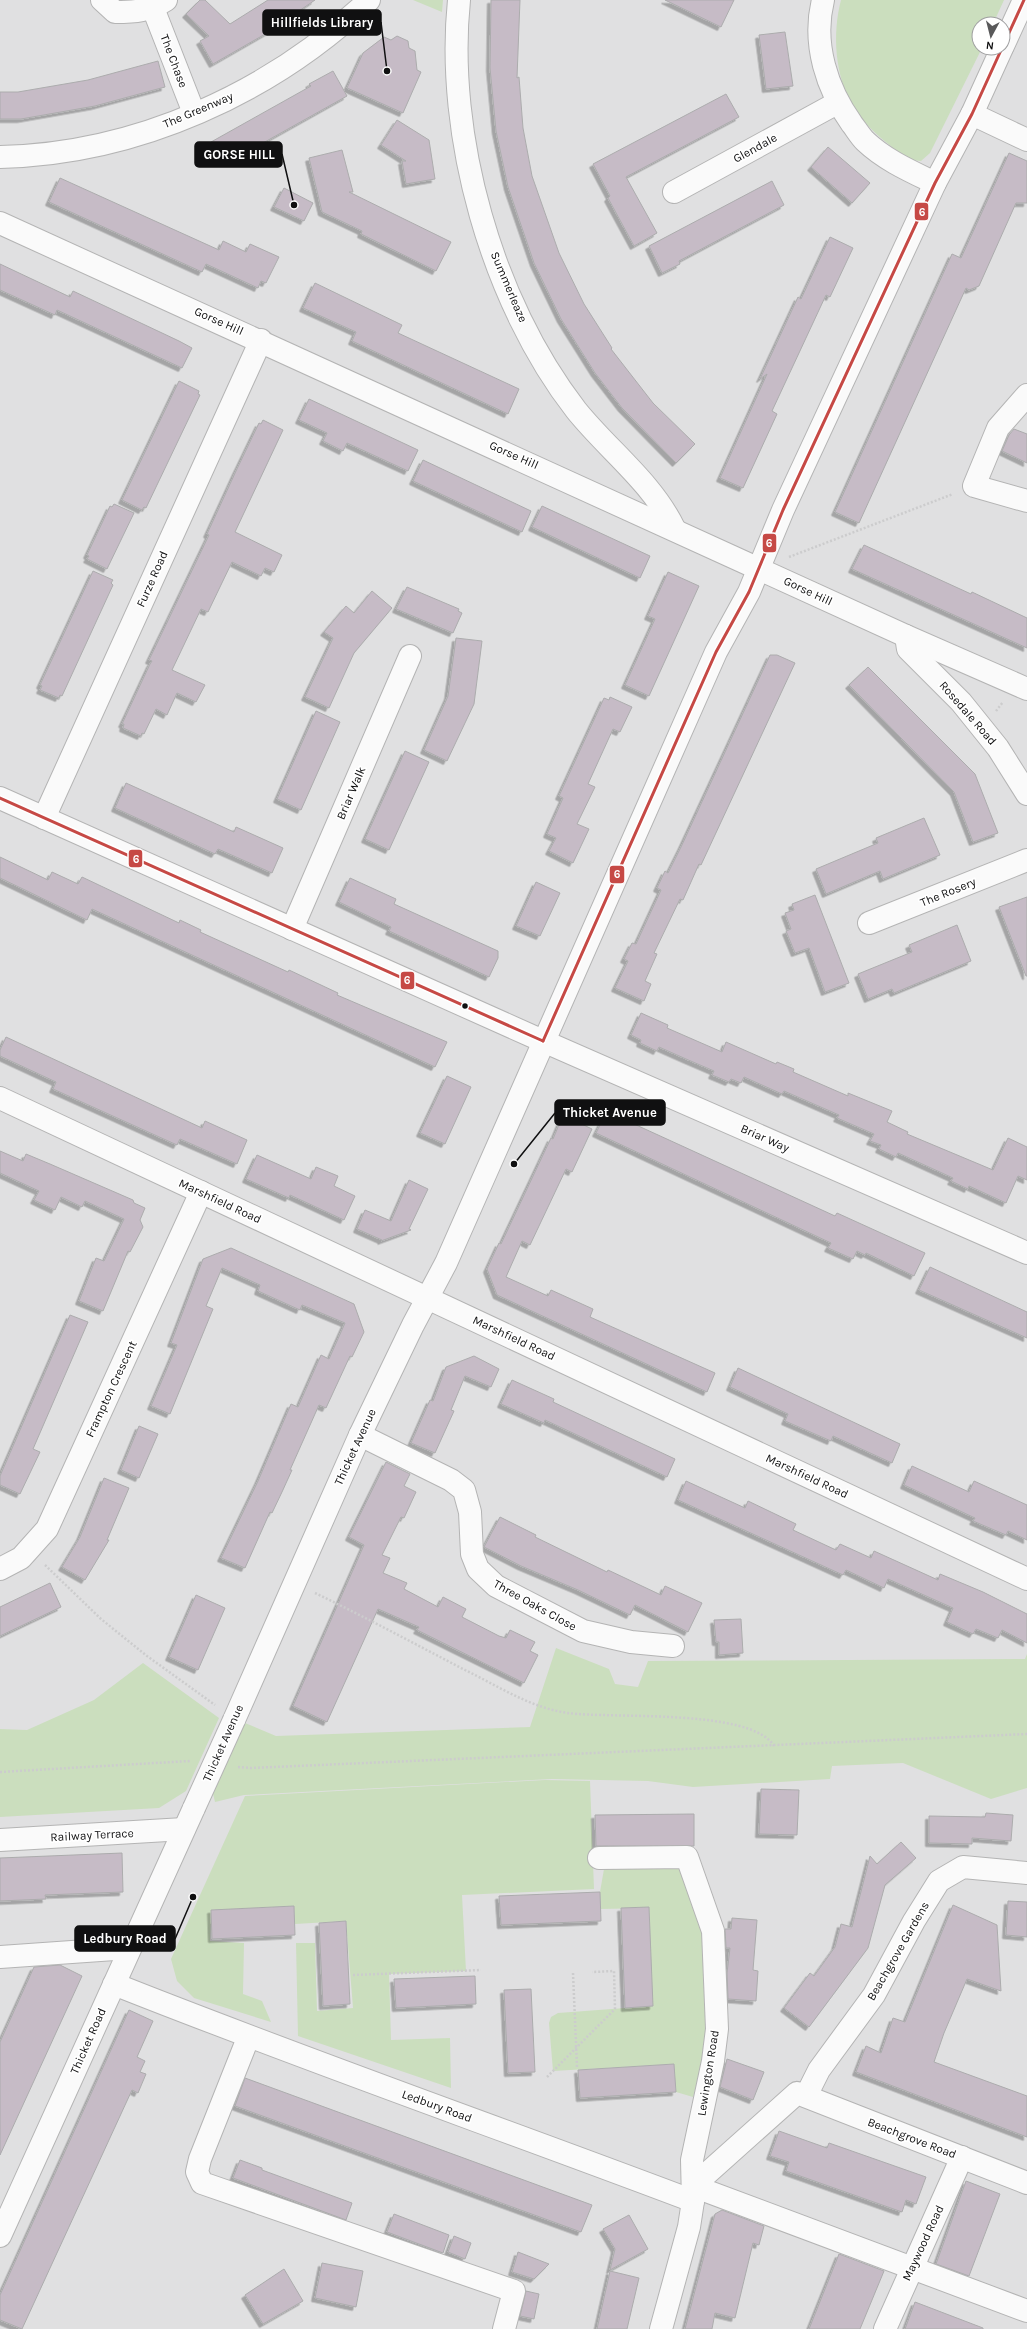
<svg xmlns="http://www.w3.org/2000/svg" width="1027" height="2329" viewBox="0 0 1027 2329" font-family="Karla,sans-serif">
  <style>
    .green { fill: #cbdebe }
    .building { fill: #c6bbc6; stroke: #acacad; filter: url(#shadow) }
    .lines { fill: none; stroke-linecap: round; stroke-linejoin: round }
    .minor-casing { stroke: #b4b4b4; stroke-width: 24 }
    .path { stroke: #cccccd; stroke-width: 2.5; stroke-dasharray: 2 2; stroke-linecap: butt }
    .minor { stroke: #fafafa; stroke-width: 22 }
    .minor-bridge-casing { stroke: #b4b4b4; stroke-width: 24; stroke-linecap: butt }
    .minor-bridge { stroke: #fafafa; stroke-width: 22 }
    .bus-1-casing { stroke: #fff; stroke-width: 6 }
    .bus-1 { stroke: #c64945; stroke-width: 3 }
    .bus-dot { fill: #101011; stroke: #fff; stroke-width: 1.5 }
    .labels { text-anchor: middle; dominant-baseline: central; stroke-width: 3.5; stroke-linejoin: round; paint-order: stroke }
    .street-label { font-size: 12px; fill: #101011; stroke: #fff }
    .leader { fill: none; stroke: #101011; stroke-width: 1.5 }
    .callout-dot { fill: #101011; stroke: #fff; stroke-width: 1.5 }
    .callout { fill: #101011; stroke: #101011; stroke-width: 1.5 }
    .callout-label { font-size: 13px; text-anchor: middle; font-weight: bold; fill: #fff }
    .line-badge { stroke: #fff; stroke-width: 1.5 }
    .badge-label { font-size: 11px; text-anchor: middle; font-weight: bold; fill: #fff }
  </style>
  <defs>
    <filter id="shadow"><feDropShadow dx="-3.5" dy="3.5" stdDeviation="0" flood-color="#0004"/></filter>
  </defs>
  <rect width="100%" height="100%" fill="#e0e0e1"/>
  <g class="green">
    <polygon points="413,0 443,0 442,12"/>
    <path d="M841 0H1004L993 24H979V48H982L930 153 921 161C906 161 898 152 887 143 875 133 862 121 853 107 835 76 832 34 841 0Z"/>
    <polygon points="556,1648 609,1669 615,1684 638,1687 648,1661 1025,1659 1027,1654 1027,1788 991,1799 903,1763 832,1766 830,1779 693,1787 648,1781 552,1779 244,1795 215,1802 212,1789 245,1723 276,1736 530,1727"/>
    <polygon points="143,1663 219,1718 186,1791 159,1808 0,1817 0,1729 27,1730 94,1700"/>
    <polygon points="545,1780 590,1781 594,1889 462,1895 466,1971 389,1974 391,2040 450,2038 451,2088 298,2036 296,1943 315,1943 317,2011 353,2008 346,1921 295,1924 294,1906 211,1910 210,1941 244,1943 243,1994 262,2001 271,2022 194,1998 177,1981 171,1959 245,1796"/>
    <polygon points="688,1864 707,1935 705,2052 693,2097 676,2092 674,2064 553,2071 549,2023 551,2017 558,2013 652,2006 649,1908 601,1909 600,1892 604,1869"/>
  </g>
  <g class="building">
    <polygon points="200,0 205,0 230,24 268,0 315,0 267,33 213,64 200,41 209,36 186,14"/>
    <polygon points="491,0 520,0 517,78 519,77 523,128 532,176 559,253 584,304 612,348 611,349 653,403 695,444 676,463 622,408 595,373 561,319 534,263 508,187 496,131 490,68"/>
    <polygon points="665,0 734,0 721,27"/>
    <polygon points="785,32 793,86 766,89 759,35"/>
    <polygon points="397,36 408,41 409,48 415,51 417,70 421,72 403,113 347,88 363,53 384,37 391,40"/>
    <polygon points="158,61 165,87 95,106 21,119 0,119 0,92 18,92 88,80"/>
    <polygon points="333,71 347,96 229,162 222,162 211,142 311,86 309,84"/>
    <polygon points="726,94 739,117 626,177 657,233 634,246 608,198 610,196 593,164"/>
    <polygon points="397,120 429,140 435,179 406,184 402,161 406,161 381,145"/>
    <polygon points="828,147 870,183 852,203 811,167"/>
    <polygon points="342,150 353,192 349,192 451,242 436,271 361,234 362,231 322,212 309,158"/>
    <polygon points="1009,153 1027,161 1027,203 1016,203 979,286 969,290 966,288 859,523 835,512 952,254 961,258"/>
    <polygon points="60,178 219,250 223,241 246,252 250,244 279,257 266,283 261,281 258,288 206,264 202,272 49,202"/>
    <polygon points="772,181 784,205 679,261 680,264 662,273 649,246"/>
    <polygon points="284,188 313,203 304,221 274,207"/>
    <polygon points="830,237 853,248 830,297 826,295 772,411 777,414 743,488 720,478 767,374 760,379 798,297 801,299"/>
    <polygon points="0,264 70,297 73,291 179,341 192,348 182,368 57,310 55,315 0,290"/>
    <polygon points="315,283 402,325 398,333 519,389 508,414 352,341 356,332 303,308"/>
    <polygon points="179,381 199,391 198,394 200,395 146,508 144,507 142,510 122,500"/>
    <polygon points="309,399 418,450 408,471 347,443 343,451 323,441 327,433 299,420"/>
    <polygon points="263,420 283,430 235,532 282,555 274,572 265,568 261,576 232,562 208,612 201,609 172,670 205,685 196,702 177,693 167,715 156,709 144,734 142,733 141,736 123,728 124,724 122,724 150,664 152,661 149,660 209,535 207,534 236,471 259,423 261,424"/>
    <polygon points="1014,429 1027,434 1027,463 1002,451 1009,435"/>
    <polygon points="423,460 531,511 522,532 413,481"/>
    <polygon points="114,504 134,513 107,569 87,559 89,556 87,555 110,506 112,507"/>
    <polygon points="542,506 650,556 640,578 532,527"/>
    <polygon points="864,545 971,594 972,592 1027,618 1027,648 852,569"/>
    <polygon points="93,571 113,580 111,583 113,585 62,696 60,695 59,698 40,690 42,686 40,685"/>
    <polygon points="668,572 699,586 649,696 625,685 655,619 648,616"/>
    <polygon points="407,587 459,609 458,611 462,613 453,633 396,609"/>
    <polygon points="372,591 392,608 354,653 329,708 305,697 333,638 324,632 346,606 354,613"/>
    <polygon points="456,638 482,641 474,704 447,761 424,750 448,696"/>
    <polygon points="770,655 777,655 795,663 701,865 699,864 683,900 680,899 654,953 657,954 645,981 651,984 644,1001 615,988 628,961 624,959 632,943 636,944 661,890 657,888 665,871 668,873 681,847"/>
    <polygon points="868,667 975,774 998,833 973,842 954,792 849,685"/>
    <polygon points="610,697 632,707 620,732 613,729 588,784 595,787 577,824 589,829 573,863 549,851 556,838 547,834 563,798 559,796 604,698 609,700"/>
    <polygon points="316,711 340,722 301,810 277,799"/>
    <polygon points="405,751 429,762 389,850 365,839"/>
    <polygon points="126,783 234,832 236,827 283,848 272,873 218,849 215,854 115,808"/>
    <polygon points="924,818 940,855 883,879 880,871 826,894 816,869 878,843 876,838"/>
    <polygon points="0,857 48,880 52,872 78,884 82,877 179,923 180,920 201,930 200,932 288,972 289,970 338,993 337,995 447,1042 435,1067 92,909 87,920 25,890 0,878"/>
    <polygon points="350,878 396,899 394,904 498,951 498,958 489,977 389,931 391,927 339,902"/>
    <polygon points="536,882 560,893 540,936 516,926"/>
    <polygon points="815,895 849,983 825,992 809,948 795,953 786,931 791,929 785,913 794,910 792,904"/>
    <polygon points="1027,897 1027,976 1026,976 999,907"/>
    <polygon points="957,925 971,961 894,993 892,989 868,999 858,974 912,952 909,945"/>
    <polygon points="641,1013 668,1025 667,1028 722,1052 726,1042 776,1064 777,1062 794,1069 793,1072 848,1096 848,1093 892,1111 887,1122 908,1132 907,1134 993,1170 1008,1138 1027,1147 1027,1180 1018,1176 1006,1203 969,1186 968,1189 951,1181 953,1178 898,1153 896,1157 879,1149 881,1145 870,1141 874,1134 837,1118 839,1115 784,1091 782,1094 744,1077 741,1083 731,1079 729,1082 712,1075 714,1071 686,1059 659,1047 657,1051 640,1043 641,1040 631,1035"/>
    <polygon points="6,1037 202,1128 205,1121 247,1140 237,1164 180,1139 177,1145 53,1089 56,1082 0,1056 0,1050"/>
    <polygon points="447,1076 471,1087 445,1144 420,1133"/>
    <polygon points="606,1113 609,1114 610,1113 835,1216 837,1213 925,1253 914,1276 866,1253 865,1255 857,1251 853,1259 828,1248 831,1243 596,1133"/>
    <polygon points="563,1115 592,1129 572,1172 566,1169 530,1245 522,1241 506,1277 548,1296 551,1290 593,1309 590,1317 715,1373 707,1392 497,1295 487,1269 499,1243 501,1244 551,1138 553,1139"/>
    <polygon points="0,1151 23,1161 26,1154 50,1164 133,1200 134,1203 145,1208 140,1220 143,1227 130,1252 128,1251 103,1311 79,1301 96,1258 104,1261 124,1219 85,1201 82,1207 61,1197 55,1210 34,1200 39,1191 0,1173"/>
    <polygon points="257,1155 311,1179 316,1167 338,1176 334,1186 355,1196 344,1220 290,1195 289,1198 246,1179"/>
    <polygon points="409,1180 428,1189 409,1229 411,1230 381,1241 382,1240 357,1229 365,1210 391,1221"/>
    <polygon points="231,1248 354,1304 364,1332 352,1357 350,1356 326,1408 319,1405 290,1470 292,1470 282,1492 272,1513 270,1512 245,1568 221,1558 258,1481 291,1404 298,1407 321,1355 329,1359 345,1323 302,1305 300,1310 258,1291 260,1285 222,1268 206,1306 213,1309 170,1414 151,1406 177,1345 171,1343 203,1259"/>
    <polygon points="930,1267 1027,1312 1027,1338 919,1290"/>
    <polygon points="70,1315 88,1322 33,1449 40,1452 20,1494 0,1485 0,1476"/>
    <polygon points="474,1356 499,1369 491,1387 465,1376 451,1410 454,1411 435,1453 411,1443 430,1400 433,1401 446,1367"/>
    <polygon points="738,1368 900,1444 892,1463 833,1436 831,1441 785,1421 788,1414 730,1387"/>
    <polygon points="512,1380 554,1399 553,1402 675,1459 667,1477 545,1420 544,1423 501,1404"/>
    <polygon points="139,1426 158,1434 139,1478 121,1470"/>
    <polygon points="386,1462 410,1474 404,1486 416,1492 404,1518 401,1517 382,1555 390,1558 383,1573 407,1583 404,1589 438,1607 443,1597 466,1609 462,1617 499,1636 506,1638 510,1630 535,1642 530,1651 538,1655 524,1683 417,1630 419,1627 378,1609 327,1722 293,1706 364,1545 349,1537"/>
    <polygon points="912,1466 969,1492 974,1481 1027,1505 1027,1540 1008,1531 1006,1535 973,1521 975,1518 904,1485"/>
    <polygon points="104,1478 129,1488 107,1540 109,1540 85,1580 62,1567 80,1537"/>
    <polygon points="686,1481 745,1508 748,1501 796,1524 793,1530 836,1550 840,1544 871,1558 874,1551 938,1580 940,1574 983,1592 1027,1614 1027,1643 1002,1630 998,1638 976,1629 973,1634 947,1622 953,1608 888,1579 884,1588 846,1570 843,1575 678,1500"/>
    <polygon points="500,1517 536,1535 535,1537 607,1572 608,1570 661,1595 665,1586 702,1603 688,1632 635,1605 630,1615 578,1590 521,1566 484,1547"/>
    <polygon points="50,1583 61,1607 0,1636 0,1607"/>
    <polygon points="196,1595 225,1608 198,1670 169,1657"/>
    <polygon points="741,1619 743,1653 719,1655 719,1642 716,1642 714,1620"/>
    <polygon points="761,1789 799,1790 797,1835 759,1834"/>
    <polygon points="986,1813 1013,1815 1011,1841 972,1838 972,1844 929,1843 929,1816 985,1817"/>
    <polygon points="694,1814 694,1846 596,1846 595,1815"/>
    <polygon points="901,1842 916,1858 885,1885 868,1948 809,2027 784,2008 810,1973 814,1976 835,1947 841,1924 852,1927 870,1856 877,1864"/>
    <polygon points="122,1853 123,1892 45,1895 46,1899 0,1901 0,1858"/>
    <polygon points="600,1892 601,1921 501,1925 499,1896"/>
    <polygon points="1008,1901 1027,1902 1027,1937 1006,1935"/>
    <polygon points="953,1905 997,1925 1001,1991 967,1979 944,2033 934,2062 1027,2096 1027,2137 856,2072 866,2046 881,2053 893,2018 905,2022"/>
    <polygon points="294,1906 295,1935 212,1939 211,1910"/>
    <polygon points="649,1907 653,2006 625,2008 621,1908"/>
    <polygon points="732,1918 757,1920 753,1970 758,1971 756,2001 728,1999 727,1973 730,1948 726,1948 725,1929 731,1929"/>
    <polygon points="346,1921 350,2004 323,2006 319,1923"/>
    <polygon points="60,1965 82,1976 0,2155 0,2042 34,1967"/>
    <polygon points="475,1976 476,2004 396,2008 394,1979"/>
    <polygon points="531,1989 535,2072 508,2073 504,1990"/>
    <polygon points="129,2010 153,2021 137,2057 145,2061 140,2072 146,2074 138,2093 132,2090 22,2329 0,2320 0,2295"/>
    <polygon points="727,2059 764,2072 753,2100 720,2087"/>
    <polygon points="674,2064 676,2092 580,2098 578,2070"/>
    <polygon points="245,2078 592,2205 581,2232 235,2106"/>
    <polygon points="779,2131 827,2148 829,2143 926,2177 916,2204 906,2200 902,2212 786,2171 789,2162 770,2156"/>
    <polygon points="240,2160 262,2168 262,2170 352,2203 346,2220 233,2178"/>
    <polygon points="966,2181 1000,2194 969,2276 936,2264"/>
    <polygon points="722,2210 764,2226 759,2245 753,2243 735,2318 715,2313 712,2329 685,2329 715,2214"/>
    <polygon points="394,2214 449,2235 443,2253 387,2232"/>
    <polygon points="629,2215 648,2249 610,2270 615,2249 603,2229"/>
    <polygon points="454,2236 471,2243 465,2259 448,2252"/>
    <polygon points="518,2252 549,2264 534,2279 512,2272"/>
    <polygon points="839,2254 884,2271 860,2329 809,2329"/>
    <polygon points="322,2263 363,2271 356,2307 315,2298"/>
    <polygon points="284,2269 303,2301 263,2324 245,2295"/>
    <polygon points="610,2271 639,2278 627,2329 597,2329"/>
    <polygon points="526,2291 539,2294 534,2319 520,2316"/>
    <polygon points="915,2302 983,2328 983,2329 905,2329"/>
  </g>
  <g class="lines">
    <defs>
      <g id="minor">
        <path d="M102 0 115 12C135 12 149 11 166 0"/>
        <path d="M459 0C445 135 492 302 576 410 608 450 651 481 674 528"/>
        <path d="M823 0C812 44 827 89 852 124 856 129 860 136 865 141 885 160 910 171 935 183"/>
        <polyline points="153,8 194,113"/>
        <polyline points="1003,46 1024,0"/>
        <polyline points="972,114 1027,140"/>
        <path d="M0 157C137 154 271 93 369 0"/>
        <polyline points="674,192 837,103"/>
        <polyline points="0,223 906,636 1027,689"/>
        <polyline points="1027,395 998,428 974,486 1027,501"/>
        <polyline points="906,636 908,649 961,702 998,748 1027,794"/>
        <polyline points="0,798 534,1037 1027,1253"/>
        <polyline points="44,818 261,340"/>
        <polyline points="869,923 1027,860"/>
        <polyline points="292,929 410,656"/>
        <polyline points="0,1098 1027,1579"/>
        <polyline points="360,1435 451,1480 464,1490 470,1512 472,1554 478,1569 496,1586 583,1631 631,1642 673,1646"/>
        <polyline points="0,1569 21,1558 47,1529 201,1192"/>
        <polyline points="234,1720 360,1435 413,1325 446,1263 716,652 749,592 783,510 935,183 972,114 1002,48"/>
        <polyline points="0,1840 184,1829"/>
        <polyline points="599,1858 687,1857 713,1931 717,2029 713,2061 692,2160 693,2201 689,2227 661,2329"/>
        <polyline points="0,1957 129,1948"/>
        <path d="M114 1984C305 2060 500 2128 693 2201"/>
        <polyline points="248,2038 200,2159 197,2172 202,2183 514,2291 504,2329"/>
        <polyline points="806,2096 819,2070 874,1995 914,1921 939,1881 963,1867 1027,1873"/>
        <polyline points="693,2186 797,2093 1027,2183"/>
        <polyline points="693,2186 1027,2311"/>
        <polyline points="0,2236 194,1808"/>
        <polyline points="885,2329 962,2157"/>
      </g>
    </defs>
    <use href="#minor" class="minor-casing"/>
    <g class="path">
      <polyline points="789,557 953,494"/>
      <polyline points="996,711 1003,702"/>
      <polyline points="45,1565 101,1619 147,1656 215,1705"/>
      <path d="M315 1593C365 1617 415 1644 465 1670 498 1686 531 1708 568 1713 611 1719 751 1708 774 1746"/>
      <polyline points="238,1767 251,1768 1027,1734"/>
      <polyline points="0,1772 190,1761"/>
      <polyline points="573,1973 577,2067"/>
      <polyline points="353,1975 481,1970"/>
      <polyline points="547,2077 615,2009 614,1971 592,1972"/>
    </g>
    <use href="#minor" class="minor"/>
    <defs>
      <polyline id="minor-bridge" points="194,1808 234,1720"/>
    </defs>
    <use href="#minor-bridge" class="minor-bridge-casing"/>
    <use href="#minor-bridge" class="minor-bridge"/>
    <defs>
      <g id="bus-1">
        <polyline points="1003,46 1024,0"/>
        <polyline points="0,798 543,1041"/>
        <polyline points="543,1041 716,652 749,592 783,510 935,183 972,114 1002,48"/>
      </g>
    </defs>
    <use href="#bus-1" class="bus-1-casing"/>
    <use href="#bus-1" class="bus-1"/>
  </g>
  <circle class="bus-dot" cx="465" cy="1006" r="3.5"/>
  <g class="labels">
    <g class="street-label">
      <text transform="translate(174 61) rotate(69)">The Chase</text>
      <text transform="translate(198 110) rotate(-23)">The Greenway</text>
      <text transform="translate(755 148) rotate(-29)">Glendale</text>
      <text transform="translate(509 287) rotate(67)">Summerleaze</text>
      <text transform="translate(219 321) rotate(24)">Gorse Hill</text>
      <text transform="translate(514 455) rotate(24)">Gorse Hill</text>
      <text transform="translate(152 579) rotate(-66)">Furze Road</text>
      <text transform="translate(808 591) rotate(25)">Gorse Hill</text>
      <text transform="translate(968 713) rotate(49)">Rosedale Road</text>
      <text transform="translate(351 793) rotate(-67)">Briar Walk</text>
      <text transform="translate(948 892) rotate(-22)">The Rosery</text>
      <text transform="translate(765 1138) rotate(24)">Briar Way</text>
      <text transform="translate(220 1201) rotate(25)">Marshfield Road</text>
      <text transform="translate(514 1338) rotate(25)">Marshfield Road</text>
      <text transform="translate(111 1389) rotate(-65)">Frampton Crescent</text>
      <text transform="translate(355 1447) rotate(-65)">Thicket Avenue</text>
      <text transform="translate(807 1476) rotate(25)">Marshfield Road</text>
      <text transform="translate(535 1605) rotate(29)">Three Oaks Close</text>
      <text transform="translate(223 1743) rotate(-66)">Thicket Avenue</text>
      <text transform="translate(92 1835) rotate(-3)">Railway Terrace</text>
      <text transform="translate(898 1951) rotate(-60)">Beachgrove Gardens</text>
      <text transform="translate(88 2041) rotate(-66)">Thicket Road</text>
      <text transform="translate(708 2073) rotate(-81)">Lewington Road</text>
      <text transform="translate(437 2106) rotate(20)">Ledbury Road</text>
      <text transform="translate(912 2138) rotate(21)">Beachgrove Road</text>
      <text transform="translate(923 2243) rotate(-65)">Maywood Road</text>
    </g>
  </g>
  <path class="leader" d="M387 71L381 22M294 205L282 154M514 1164L555 1113M193 1897L175 1939"/>
  <g class="callout-dot">
    <circle cx="387" cy="71" r="4"/>
    <circle cx="294" cy="205" r="4"/>
    <circle cx="514" cy="1164" r="4"/>
    <circle cx="193" cy="1897" r="4"/>
  </g>
  <g class="callout">
    <rect x="263" y="10" width="118" height="25" rx="4"/>
    <rect x="195" y="142" width="87" height="25" rx="4"/>
    <rect x="555" y="1100" width="110" height="25" rx="4"/>
    <rect x="75" y="1926" width="100" height="25" rx="4"/>
  </g>
  <g class="callout-label">
    <text x="322" y="27">Hillfields Library</text>
    <text x="239" y="159">GORSE HILL</text>
    <text x="610" y="1117">Thicket Avenue</text>
    <text x="125" y="1943">Ledbury Road</text>
  </g>
  <g class="line-badge">
    <rect x="914" y="202" width="15" height="19" rx="4" fill="#c64945"/>
    <rect x="762" y="533" width="15" height="20" rx="4" fill="#c64945"/>
    <rect x="128" y="849" width="15" height="19" rx="4" fill="#c64945"/>
    <rect x="609" y="865" width="16" height="19" rx="4" fill="#c64945"/>
    <rect x="400" y="971" width="15" height="19" rx="4" fill="#c64945"/>
  </g>
  <g class="badge-label">
    <text x="922" y="216">6</text>
    <text x="769" y="547">6</text>
    <text x="136" y="863">6</text>
    <text x="617" y="878">6</text>
    <text x="407" y="984">6</text>
  </g>
  <g transform="translate(991 36) rotate(187)"><circle r="19" fill="#ffffff" stroke="#9f9fa0"/>
  <path d="M0-3L7 15L0 10L-7 15Z" fill="#59595a"/>
  <text y="-6" font-size="11" font-weight="bold" text-anchor="middle" fill="#101011">N</text>
  </g>
</svg>
